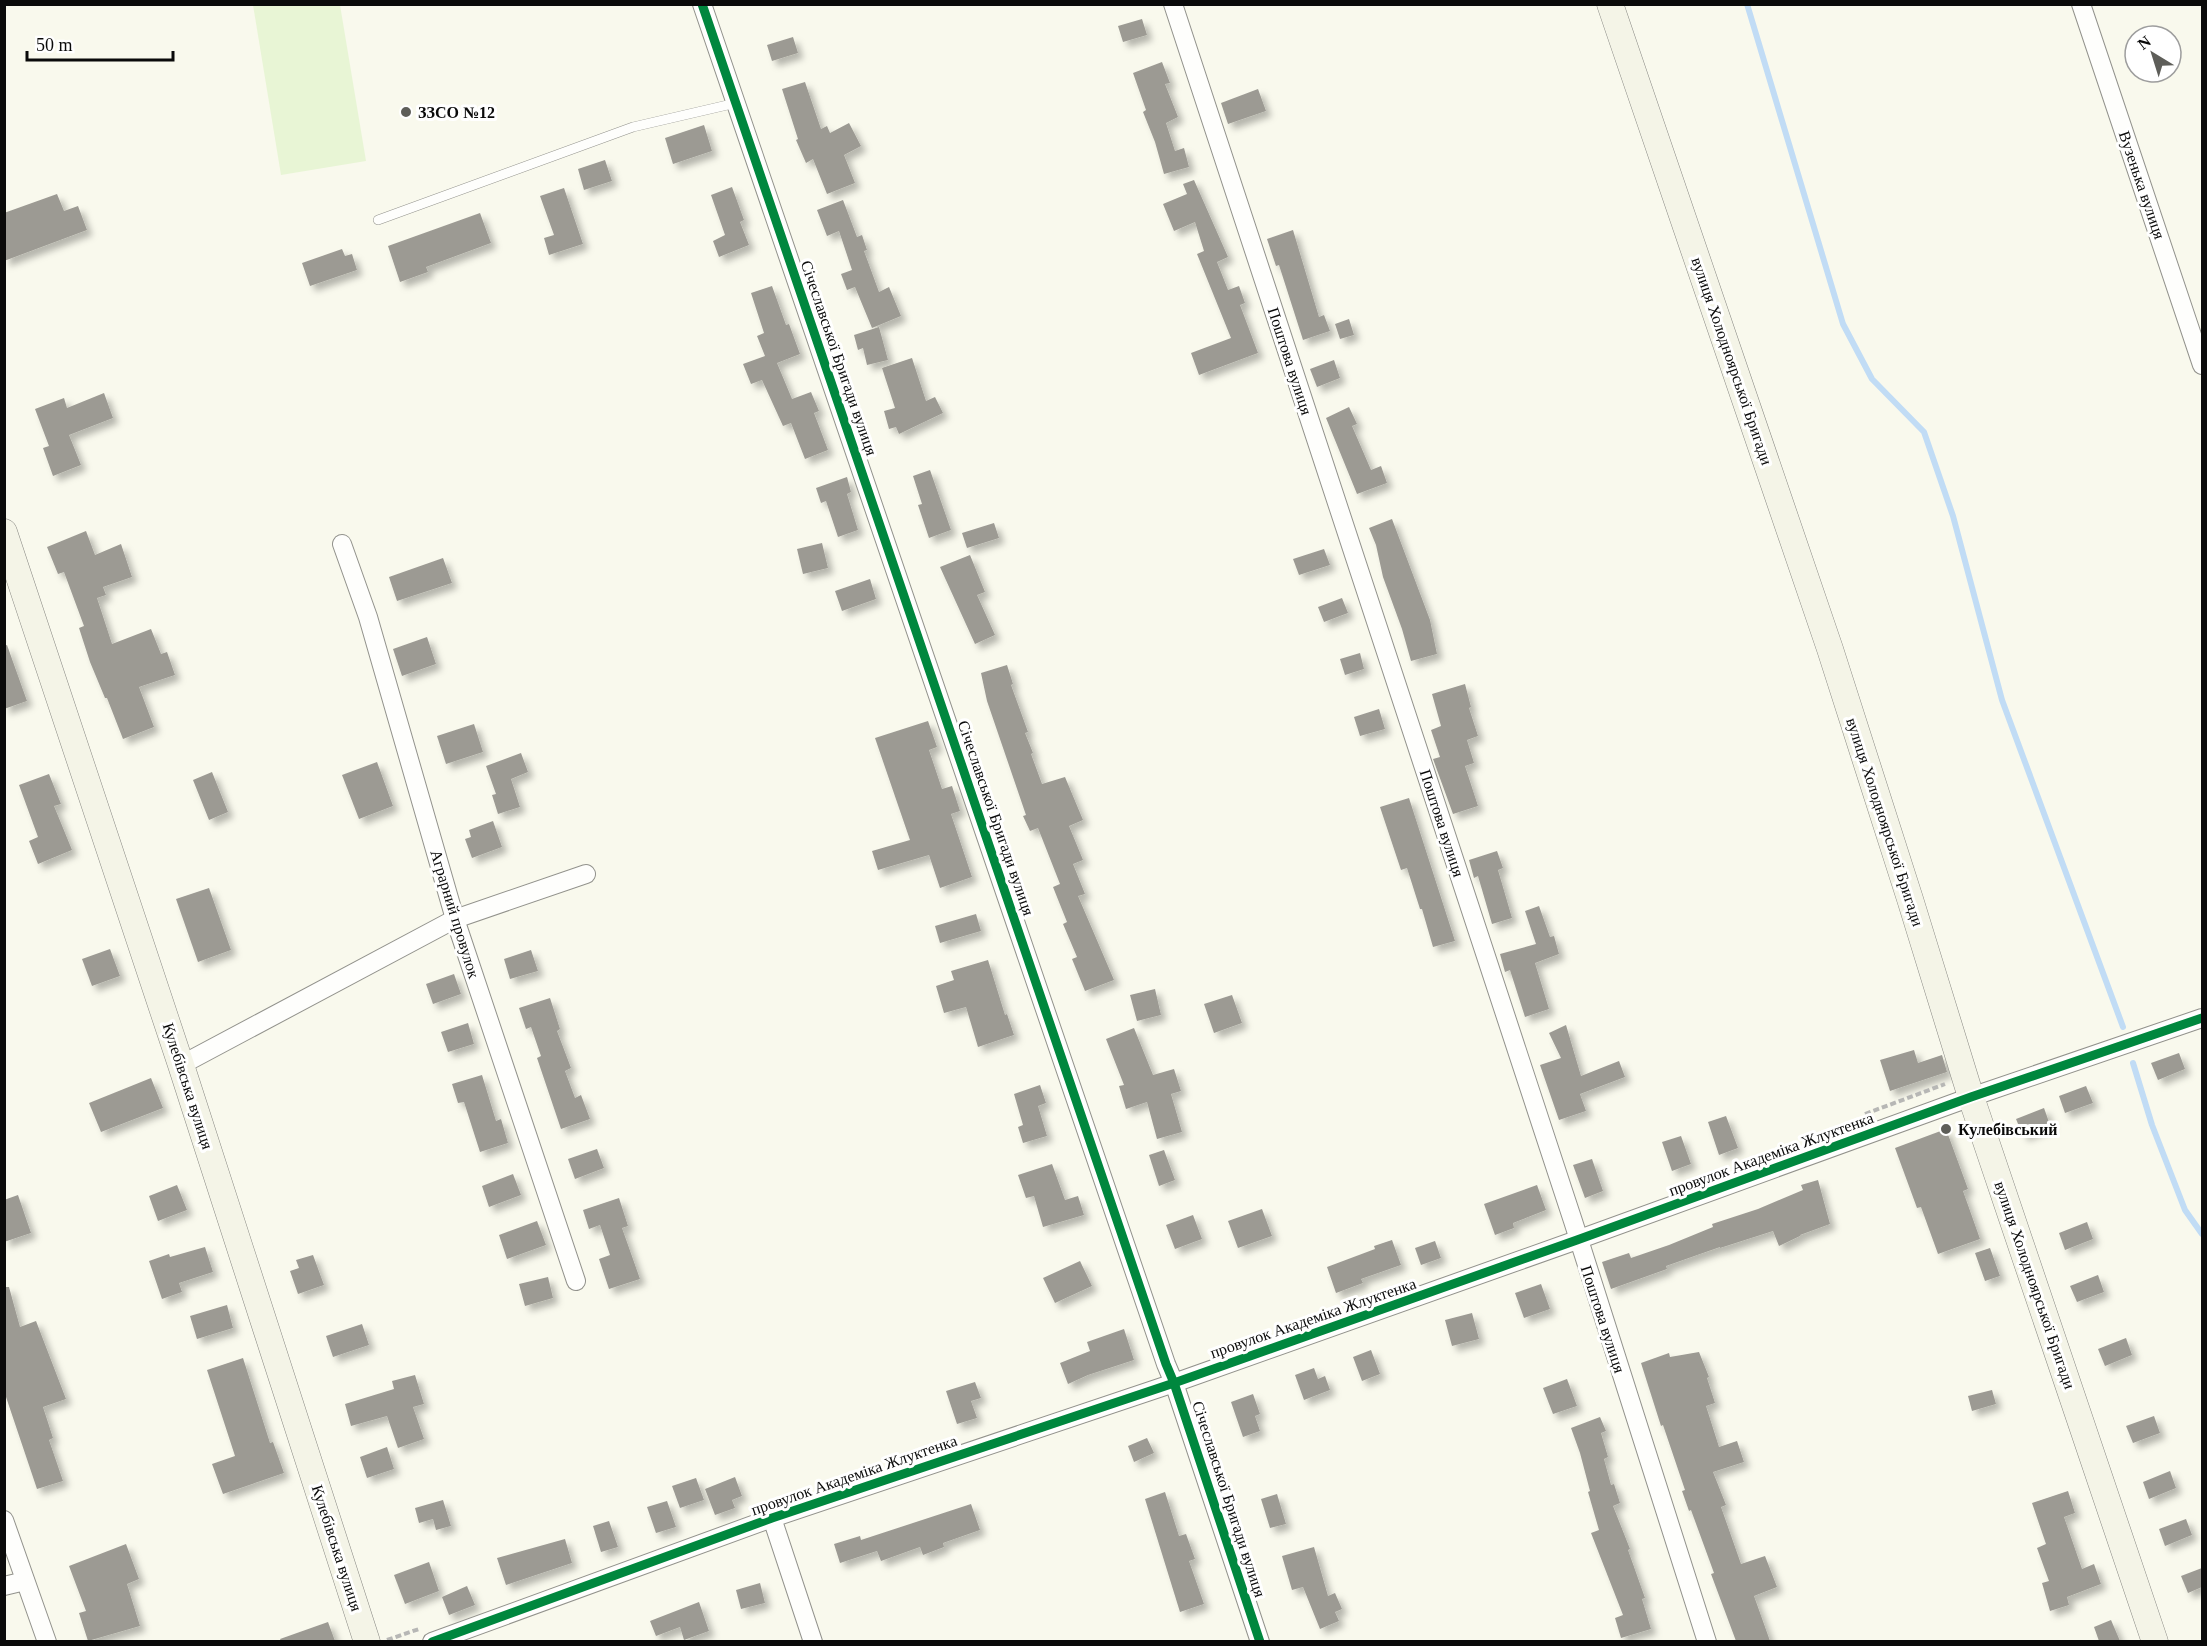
<svg xmlns="http://www.w3.org/2000/svg" width="2207" height="1646" viewBox="0 0 2207 1646" font-family="Georgia,serif">
  <style>
    .pitch { fill: #e8f5d5 }
    .lines { fill: none; stroke-linecap: round; stroke-linejoin: round }
    .stream { stroke: #c1dcf5; stroke-width: 6 }
    .building { fill: #9c9a93; filter: url(#shadow) }
    .lane-casing { stroke: #92928c; stroke-width: 10 }
    .street-casing { stroke: #92928c; stroke-width: 20 }
    .secondary-casing { stroke: #888883; stroke-width: 27 }
    .path { stroke: #b7b7b5; stroke-width: 4; stroke-dasharray: 6 3; stroke-linecap: butt }
    .lane { stroke: #fefefc; stroke-width: 9 }
    .street { stroke: #fefefc; stroke-width: 18 }
    .secondary { stroke: #f4f4e7; stroke-width: 26 }
    .cycleway-casing { stroke: #fff; stroke-width: 13 }
    .cycleway { stroke: #00873e; stroke-width: 9 }
    .poi-dot { fill: #5e5e59; stroke: #fff; stroke-width: 2 }
    .labels { text-anchor: middle; dominant-baseline: central; stroke-width: 6; stroke-linejoin: round; paint-order: stroke }
    .poi-label { font-size: 16px; font-weight: bold; fill: #0a0a0a; stroke: #fff; text-anchor: start }
    .street-label { font-size: 16px; fill: #0a0a0a; stroke: #fff }
  </style>
  <defs>
    <filter id="shadow"><feDropShadow dx="5.5" dy="5.5" stdDeviation="3" flood-color="#0004"/></filter>
  </defs>
  <rect width="100%" height="100%" fill="#f9f9ed"/>
  <polygon class="pitch" points="253,5 340,5 366,161 281,175"/>
  <g class="lines">
    <g class="stream">
      <polyline points="1747,4 1843,324 1872,379 1924,432 1953,516 2002,700 2123,1027"/>
      <polyline points="2133,1063 2152,1125 2185,1210 2202,1234"/>
    </g>
  </g>
  <g class="building">
    <polygon points="1142,19 1147,35 1123,42 1118,26"/>
    <polygon points="793,37 798,53 772,61 767,45"/>
    <polygon points="1162,62 1170,83 1165,84 1178,117 1166,123 1175,151 1184,148 1189,167 1164,174 1155,142 1143,112 1146,110 1133,73"/>
    <polygon points="805,82 821,129 827,126 830,133 849,123 861,146 844,155 855,183 827,194 813,159 806,163 796,140 798,139 782,89"/>
    <polygon points="1258,89 1266,111 1228,124 1221,103"/>
    <polygon points="704,125 712,151 673,164 665,138"/>
    <polygon points="605,160 612,181 584,190 578,169"/>
    <polygon points="1194,180 1228,257 1217,262 1228,290 1239,286 1245,303 1240,305 1258,353 1199,375 1191,353 1231,338 1197,254 1204,251 1195,222 1174,231 1163,204 1187,194 1183,184"/>
    <polygon points="732,187 744,220 740,222 749,245 719,257 713,241 725,235 711,195"/>
    <polygon points="564,188 583,244 549,255 544,238 554,235 540,196"/>
    <polygon points="57,194 64,211 78,206 87,230 4,261 4,213"/>
    <polygon points="843,200 857,237 862,235 867,250 864,251 879,292 889,287 901,316 872,328 855,287 847,290 841,274 852,270 839,231 827,236 817,210"/>
    <polygon points="480,213 491,243 426,267 428,272 400,282 388,246"/>
    <polygon points="1293,230 1319,317 1324,315 1330,331 1303,340 1279,265 1276,266 1267,239"/>
    <polygon points="342,249 345,256 352,254 357,270 310,286 302,263"/>
    <polygon points="772,286 786,325 789,324 800,354 777,363 792,399 811,392 819,411 814,413 828,450 805,459 791,423 783,426 762,380 751,384 743,364 765,356 757,336 764,333 751,293"/>
    <polygon points="1349,319 1354,335 1340,339 1335,324"/>
    <polygon points="879,327 888,360 867,365 863,348 858,350 854,335"/>
    <polygon points="912,358 926,401 935,397 943,413 899,434 896,427 889,429 884,411 895,408 882,368"/>
    <polygon points="1334,360 1340,378 1317,387 1310,369"/>
    <polygon points="104,393 113,418 69,435 81,465 53,476 43,448 49,446 35,409 64,398 67,408"/>
    <polygon points="1349,407 1357,424 1352,426 1371,470 1381,466 1387,483 1357,494 1326,418"/>
    <polygon points="930,470 951,530 929,538 918,505 922,504 913,476"/>
    <polygon points="847,477 851,492 847,494 858,530 838,537 826,501 821,503 816,488"/>
    <polygon points="1392,519 1430,620 1437,654 1411,661 1402,629 1383,577 1376,545 1369,528"/>
    <polygon points="994,523 999,538 967,548 962,533"/>
    <polygon points="86,531 95,555 121,544 132,577 103,587 106,595 97,598 112,644 151,629 161,654 167,652 175,675 139,687 154,727 123,739 107,698 105,698 90,662 79,628 84,626 64,572 58,574 47,547"/>
    <polygon points="822,543 828,568 803,574 797,549"/>
    <polygon points="1324,549 1330,565 1299,575 1293,559"/>
    <polygon points="970,555 985,592 977,595 995,635 975,644 940,567"/>
    <polygon points="443,558 452,583 397,601 389,577"/>
    <polygon points="870,579 876,599 842,611 835,591"/>
    <polygon points="1342,598 1348,613 1324,622 1318,607"/>
    <polygon points="427,637 436,664 402,676 393,649"/>
    <polygon points="7,645 27,701 4,709 4,646"/>
    <polygon points="1360,653 1364,669 1345,675 1340,659"/>
    <polygon points="1007,665 1013,684 1011,685 1028,732 1025,733 1033,753 1031,754 1042,784 1065,777 1083,820 1069,826 1083,860 1073,864 1085,894 1078,896 1114,980 1085,991 1072,959 1077,957 1063,924 1067,922 1053,887 1060,884 1038,828 1030,831 1023,816 1026,815 987,701 981,673"/>
    <polygon points="1465,684 1471,707 1469,708 1478,736 1467,740 1474,763 1465,766 1478,806 1453,814 1433,759 1440,757 1431,730 1441,726 1432,694"/>
    <polygon points="1379,709 1385,729 1360,736 1354,717"/>
    <polygon points="928,721 937,747 929,750 942,789 952,786 960,811 951,814 972,877 940,888 929,855 878,870 872,851 910,840 875,738"/>
    <polygon points="474,724 483,752 446,764 437,736"/>
    <polygon points="521,753 528,772 511,779 520,807 498,814 492,795 496,794 486,766"/>
    <polygon points="377,762 393,806 359,819 342,775"/>
    <polygon points="212,772 228,812 209,820 193,780"/>
    <polygon points="49,774 61,804 54,806 72,850 38,864 29,841 38,837 19,785"/>
    <polygon points="1409,798 1455,941 1433,947 1422,909 1420,909 1407,868 1401,870 1380,807"/>
    <polygon points="493,821 502,847 472,858 465,839 471,837 469,830"/>
    <polygon points="1497,851 1503,868 1498,870 1512,918 1492,924 1478,876 1474,878 1469,860"/>
    <polygon points="209,888 231,950 198,962 176,899"/>
    <polygon points="1539,906 1550,937 1554,936 1559,954 1535,963 1549,1009 1525,1017 1510,970 1505,972 1500,954 1536,944 1525,911"/>
    <polygon points="976,914 981,931 940,943 935,926"/>
    <polygon points="110,949 120,976 92,986 82,959"/>
    <polygon points="531,950 538,971 510,979 504,959"/>
    <polygon points="988,960 1005,1015 1007,1014 1014,1035 978,1047 966,1007 944,1013 936,986 954,980 951,971"/>
    <polygon points="454,974 461,994 433,1004 426,984"/>
    <polygon points="1155,989 1161,1015 1137,1021 1130,995"/>
    <polygon points="1232,995 1242,1023 1214,1033 1204,1004"/>
    <polygon points="550,998 560,1029 557,1031 571,1068 565,1071 575,1098 581,1095 590,1119 561,1129 537,1058 541,1056 531,1027 526,1029 519,1008"/>
    <polygon points="468,1023 474,1044 448,1052 441,1032"/>
    <polygon points="1566,1025 1581,1076 1619,1061 1625,1077 1580,1094 1586,1111 1559,1120 1540,1065 1561,1058 1549,1033"/>
    <polygon points="1134,1028 1153,1075 1174,1069 1181,1091 1171,1094 1182,1132 1157,1139 1147,1102 1126,1109 1119,1086 1124,1085 1106,1039"/>
    <polygon points="1914,1050 1918,1063 1942,1055 1947,1072 1890,1091 1880,1060"/>
    <polygon points="2179,1053 2185,1069 2158,1080 2151,1063"/>
    <polygon points="482,1075 496,1121 501,1119 508,1143 480,1152 464,1102 458,1103 452,1084"/>
    <polygon points="151,1078 163,1108 101,1132 89,1103"/>
    <polygon points="1040,1085 1046,1103 1038,1106 1047,1136 1023,1143 1018,1127 1023,1125 1014,1094"/>
    <polygon points="2086,1086 2093,1103 2065,1113 2059,1096"/>
    <polygon points="2044,1108 2050,1125 2023,1136 2016,1119"/>
    <polygon points="1726,1116 1738,1148 1719,1155 1708,1122"/>
    <polygon points="1946,1129 1968,1189 1963,1191 1980,1239 1938,1254 1921,1207 1917,1208 1895,1148"/>
    <polygon points="1681,1136 1691,1164 1672,1171 1662,1142"/>
    <polygon points="597,1149 604,1168 575,1179 568,1159"/>
    <polygon points="1164,1150 1175,1180 1159,1186 1149,1155"/>
    <polygon points="1592,1159 1603,1191 1585,1198 1573,1165"/>
    <polygon points="1052,1164 1065,1200 1078,1196 1084,1215 1043,1227 1034,1196 1026,1198 1018,1175"/>
    <polygon points="513,1174 521,1195 489,1207 482,1186"/>
    <polygon points="1818,1180 1830,1224 1800,1235 1800,1236 1779,1246 1773,1231 1720,1248 1720,1247 1666,1266 1667,1269 1611,1289 1602,1262 1629,1253 1631,1258 1669,1245 1713,1227 1712,1224 1758,1209 1803,1190 1801,1185"/>
    <polygon points="177,1185 187,1210 158,1221 149,1196"/>
    <polygon points="1537,1185 1546,1210 1513,1223 1514,1228 1495,1235 1484,1204"/>
    <polygon points="18,1195 31,1233 4,1242 4,1200"/>
    <polygon points="619,1198 628,1226 622,1228 640,1279 609,1289 599,1259 610,1255 600,1225 589,1229 583,1210"/>
    <polygon points="1262,1209 1272,1236 1238,1248 1228,1221"/>
    <polygon points="1193,1215 1202,1239 1175,1249 1166,1225"/>
    <polygon points="537,1221 546,1245 507,1259 499,1235"/>
    <polygon points="2087,1222 2093,1239 2065,1250 2059,1233"/>
    <polygon points="1392,1240 1401,1265 1361,1279 1363,1283 1336,1293 1327,1267 1375,1249 1374,1246"/>
    <polygon points="1435,1241 1441,1258 1421,1265 1415,1248"/>
    <polygon points="205,1247 213,1272 179,1283 182,1292 162,1299 149,1261 169,1254 170,1257"/>
    <polygon points="1990,1248 2000,1276 1985,1281 1975,1253"/>
    <polygon points="313,1255 324,1285 298,1294 290,1271 299,1268 296,1260"/>
    <polygon points="1080,1261 1092,1286 1055,1303 1043,1278"/>
    <polygon points="2098,1275 2104,1292 2077,1302 2070,1286"/>
    <polygon points="548,1277 553,1298 525,1306 519,1284"/>
    <polygon points="1541,1284 1550,1309 1524,1318 1515,1293"/>
    <polygon points="4,1287 9,1287 20,1327 36,1321 66,1399 43,1407 53,1438 49,1440 63,1481 37,1489 4,1391"/>
    <polygon points="227,1305 233,1328 197,1339 190,1316"/>
    <polygon points="1472,1313 1479,1339 1452,1346 1445,1320"/>
    <polygon points="362,1324 369,1345 333,1357 326,1336"/>
    <polygon points="1124,1329 1134,1360 1088,1375 1068,1384 1060,1363 1090,1351 1087,1342"/>
    <polygon points="2126,1338 2132,1355 2105,1366 2098,1349"/>
    <polygon points="1371,1350 1380,1374 1362,1381 1353,1357"/>
    <polygon points="1699,1352 1709,1377 1707,1378 1715,1403 1706,1406 1719,1447 1737,1441 1744,1462 1713,1472 1726,1505 1721,1507 1741,1564 1765,1556 1777,1587 1754,1596 1770,1641 1736,1641 1711,1574 1714,1573 1691,1510 1689,1511 1682,1491 1685,1490 1663,1425 1661,1426 1641,1363 1669,1353 1670,1357"/>
    <polygon points="243,1358 270,1443 273,1442 284,1473 223,1494 212,1464 235,1456 207,1370"/>
    <polygon points="1314,1368 1318,1379 1325,1376 1330,1390 1304,1400 1295,1375"/>
    <polygon points="415,1375 424,1404 413,1407 424,1439 398,1448 387,1416 351,1426 345,1404 394,1389 392,1381"/>
    <polygon points="1567,1379 1577,1406 1553,1414 1543,1388"/>
    <polygon points="975,1382 981,1398 971,1401 977,1418 957,1424 946,1391"/>
    <polygon points="1992,1390 1996,1404 1972,1411 1968,1396"/>
    <polygon points="1253,1394 1260,1414 1255,1416 1260,1431 1243,1437 1231,1402"/>
    <polygon points="2154,1416 2160,1433 2133,1443 2126,1426"/>
    <polygon points="1600,1417 1606,1431 1601,1433 1608,1457 1604,1459 1611,1485 1614,1484 1620,1503 1613,1506 1630,1549 1628,1550 1645,1598 1642,1599 1651,1629 1621,1638 1615,1618 1623,1615 1591,1533 1599,1530 1588,1492 1590,1491 1580,1453 1571,1428"/>
    <polygon points="1147,1438 1154,1453 1134,1462 1128,1446"/>
    <polygon points="387,1447 394,1469 367,1478 360,1457"/>
    <polygon points="2170,1471 2176,1488 2149,1499 2143,1482"/>
    <polygon points="735,1477 742,1496 732,1500 735,1508 715,1515 705,1489"/>
    <polygon points="696,1478 704,1500 680,1508 672,1486"/>
    <polygon points="2068,1491 2075,1513 2064,1517 2082,1569 2094,1564 2101,1584 2067,1597 2069,1605 2050,1611 2042,1583 2049,1581 2037,1548 2046,1544 2032,1503"/>
    <polygon points="1165,1492 1179,1536 1186,1534 1195,1559 1189,1561 1204,1604 1180,1612 1145,1499"/>
    <polygon points="1277,1494 1286,1524 1270,1528 1261,1499"/>
    <polygon points="443,1500 451,1526 436,1530 433,1519 419,1523 415,1508"/>
    <polygon points="667,1501 676,1527 656,1533 647,1507"/>
    <polygon points="971,1504 980,1530 943,1543 944,1547 923,1555 920,1547 881,1561 877,1551 840,1563 834,1544 860,1536 861,1540"/>
    <polygon points="2186,1519 2192,1535 2165,1546 2159,1529"/>
    <polygon points="609,1521 618,1547 601,1552 593,1526"/>
    <polygon points="565,1539 572,1563 506,1585 497,1558"/>
    <polygon points="126,1544 139,1579 127,1584 140,1626 88,1641 79,1613 86,1611 69,1566"/>
    <polygon points="1314,1547 1328,1596 1335,1593 1342,1609 1335,1612 1339,1621 1320,1629 1303,1587 1292,1590 1282,1556"/>
    <polygon points="429,1562 439,1591 405,1604 394,1575"/>
    <polygon points="2202,1568 2202,1587 2188,1593 2181,1576"/>
    <polygon points="760,1583 765,1603 741,1609 736,1590"/>
    <polygon points="467,1586 475,1605 449,1615 442,1597"/>
    <polygon points="699,1602 709,1631 684,1640 680,1627 656,1636 650,1621"/>
    <polygon points="2111,1620 2120,1641 2099,1641 2094,1627"/>
    <polygon points="328,1622 335,1641 281,1641 280,1639"/>
  </g>
  <g class="lines">
    <defs>
      <polyline id="lane" points="378,220 633,127 736,103"/>
      <g id="street">
        <polyline points="702,4 1166,1364 1174,1383 1260,1642"/>
        <polyline points="1173,4 1573,1221 1707,1642"/>
        <polyline points="2081,4 2202,365"/>
        <polyline points="342,544 368,617 455,919 576,1281"/>
        <polyline points="181,1065 455,919 586,874"/>
        <polyline points="772,1518 813,1642"/>
        <polyline points="4,1520 47,1642"/>
        <polyline points="4,1586 25,1581"/>
        <polyline points="432,1642 772,1518 1174,1383 1577,1240 1971,1097 2202,1018"/>
      </g>
      <g id="secondary">
        <polyline points="1610,4 1830,649 1910,899 1971,1097 2155,1642"/>
        <polyline points="4,532 181,1065 367,1642"/>
      </g>
    </defs>
    <use href="#lane" class="lane-casing"/>
    <use href="#street" class="street-casing"/>
    <use href="#secondary" class="secondary-casing"/>
    <g class="path">
      <polyline points="1865,1114 1945,1084"/>
      <polyline points="387,1640 419,1629"/>
    </g>
    <use href="#lane" class="lane"/>
    <use href="#street" class="street"/>
    <use href="#secondary" class="secondary"/>
    <defs>
      <g id="cycleway">
        <polyline points="702,4 1166,1364 1174,1383 1260,1642"/>
        <polyline points="432,1642 772,1518 1174,1383 1577,1240 1971,1097 2202,1018"/>
      </g>
    </defs>
    <use href="#cycleway" class="cycleway-casing"/>
    <use href="#cycleway" class="cycleway"/>
  </g>
  <g class="poi-dot">
    <circle cx="406" cy="112" r="6"/>
    <circle cx="1946" cy="1129" r="6"/>
  </g>
  <g class="labels">
    <g class="poi-label">
      <text x="418" y="112">ЗЗСО №12</text>
      <text x="1958" y="1129">Кулебівський</text>
    </g>
    <g class="street-label">
      <text transform="translate(2142 185) rotate(71)">Вузенька вулиця</text>
      <text transform="translate(839 358) rotate(71)">Січеславської Бригади вулиця</text>
      <text transform="translate(1290 361) rotate(72)">Поштова вулиця</text>
      <text transform="translate(1732 361) rotate(71)">вулиця Холодноярської Бригади</text>
      <text transform="translate(996 818) rotate(71)">Січеславської Бригади вулиця</text>
      <text transform="translate(1885 822) rotate(72)">вулиця Холодноярської Бригади</text>
      <text transform="translate(1442 823) rotate(72)">Поштова вулиця</text>
      <text transform="translate(455 914) rotate(73)">Аграрний провулок</text>
      <text transform="translate(188 1086) rotate(72)">Кулебівська вулиця</text>
      <text transform="translate(1771 1154) rotate(-20)">провулок Академіка Жлуктенка</text>
      <text transform="translate(2035 1285) rotate(71)">вулиця Холодноярської Бригади</text>
      <text transform="translate(1313 1318) rotate(-19)">провулок Академіка Жлуктенка</text>
      <text transform="translate(1603 1319) rotate(72)">Поштова вулиця</text>
      <text transform="translate(854 1475) rotate(-19)">провулок Академіка Жлуктенка</text>
      <text transform="translate(1229 1499) rotate(72)">Січеславської Бригади вулиця</text>
      <text transform="translate(337 1548) rotate(72)">Кулебівська вулиця</text>
    </g>
  </g>
  <rect width="2207" height="1646" fill="none" stroke="#0a0a0a" stroke-width="12"/>
  <g transform="translate(2153 54) rotate(322)"><circle r="28" fill="#ffffff" stroke="#9d9d9d" stroke-width="1.5"/>
  <path d="M0-4.5L10 22L0 15L-10 22Z" fill="#5e5e59"/>
  <text y="-9" font-size="16" font-weight="bold" text-anchor="middle" fill="#0a0a0a">N</text>
  </g>
  <path d="M27 51v9h146v-9" fill="none" stroke="#0a0a0a" stroke-width="3"/>
  <text x="36" y="51" font-size="18" fill="#0a0a0a" stroke="#ffffff" stroke-width="4.5" paint-order="stroke">50 m</text>
</svg>
